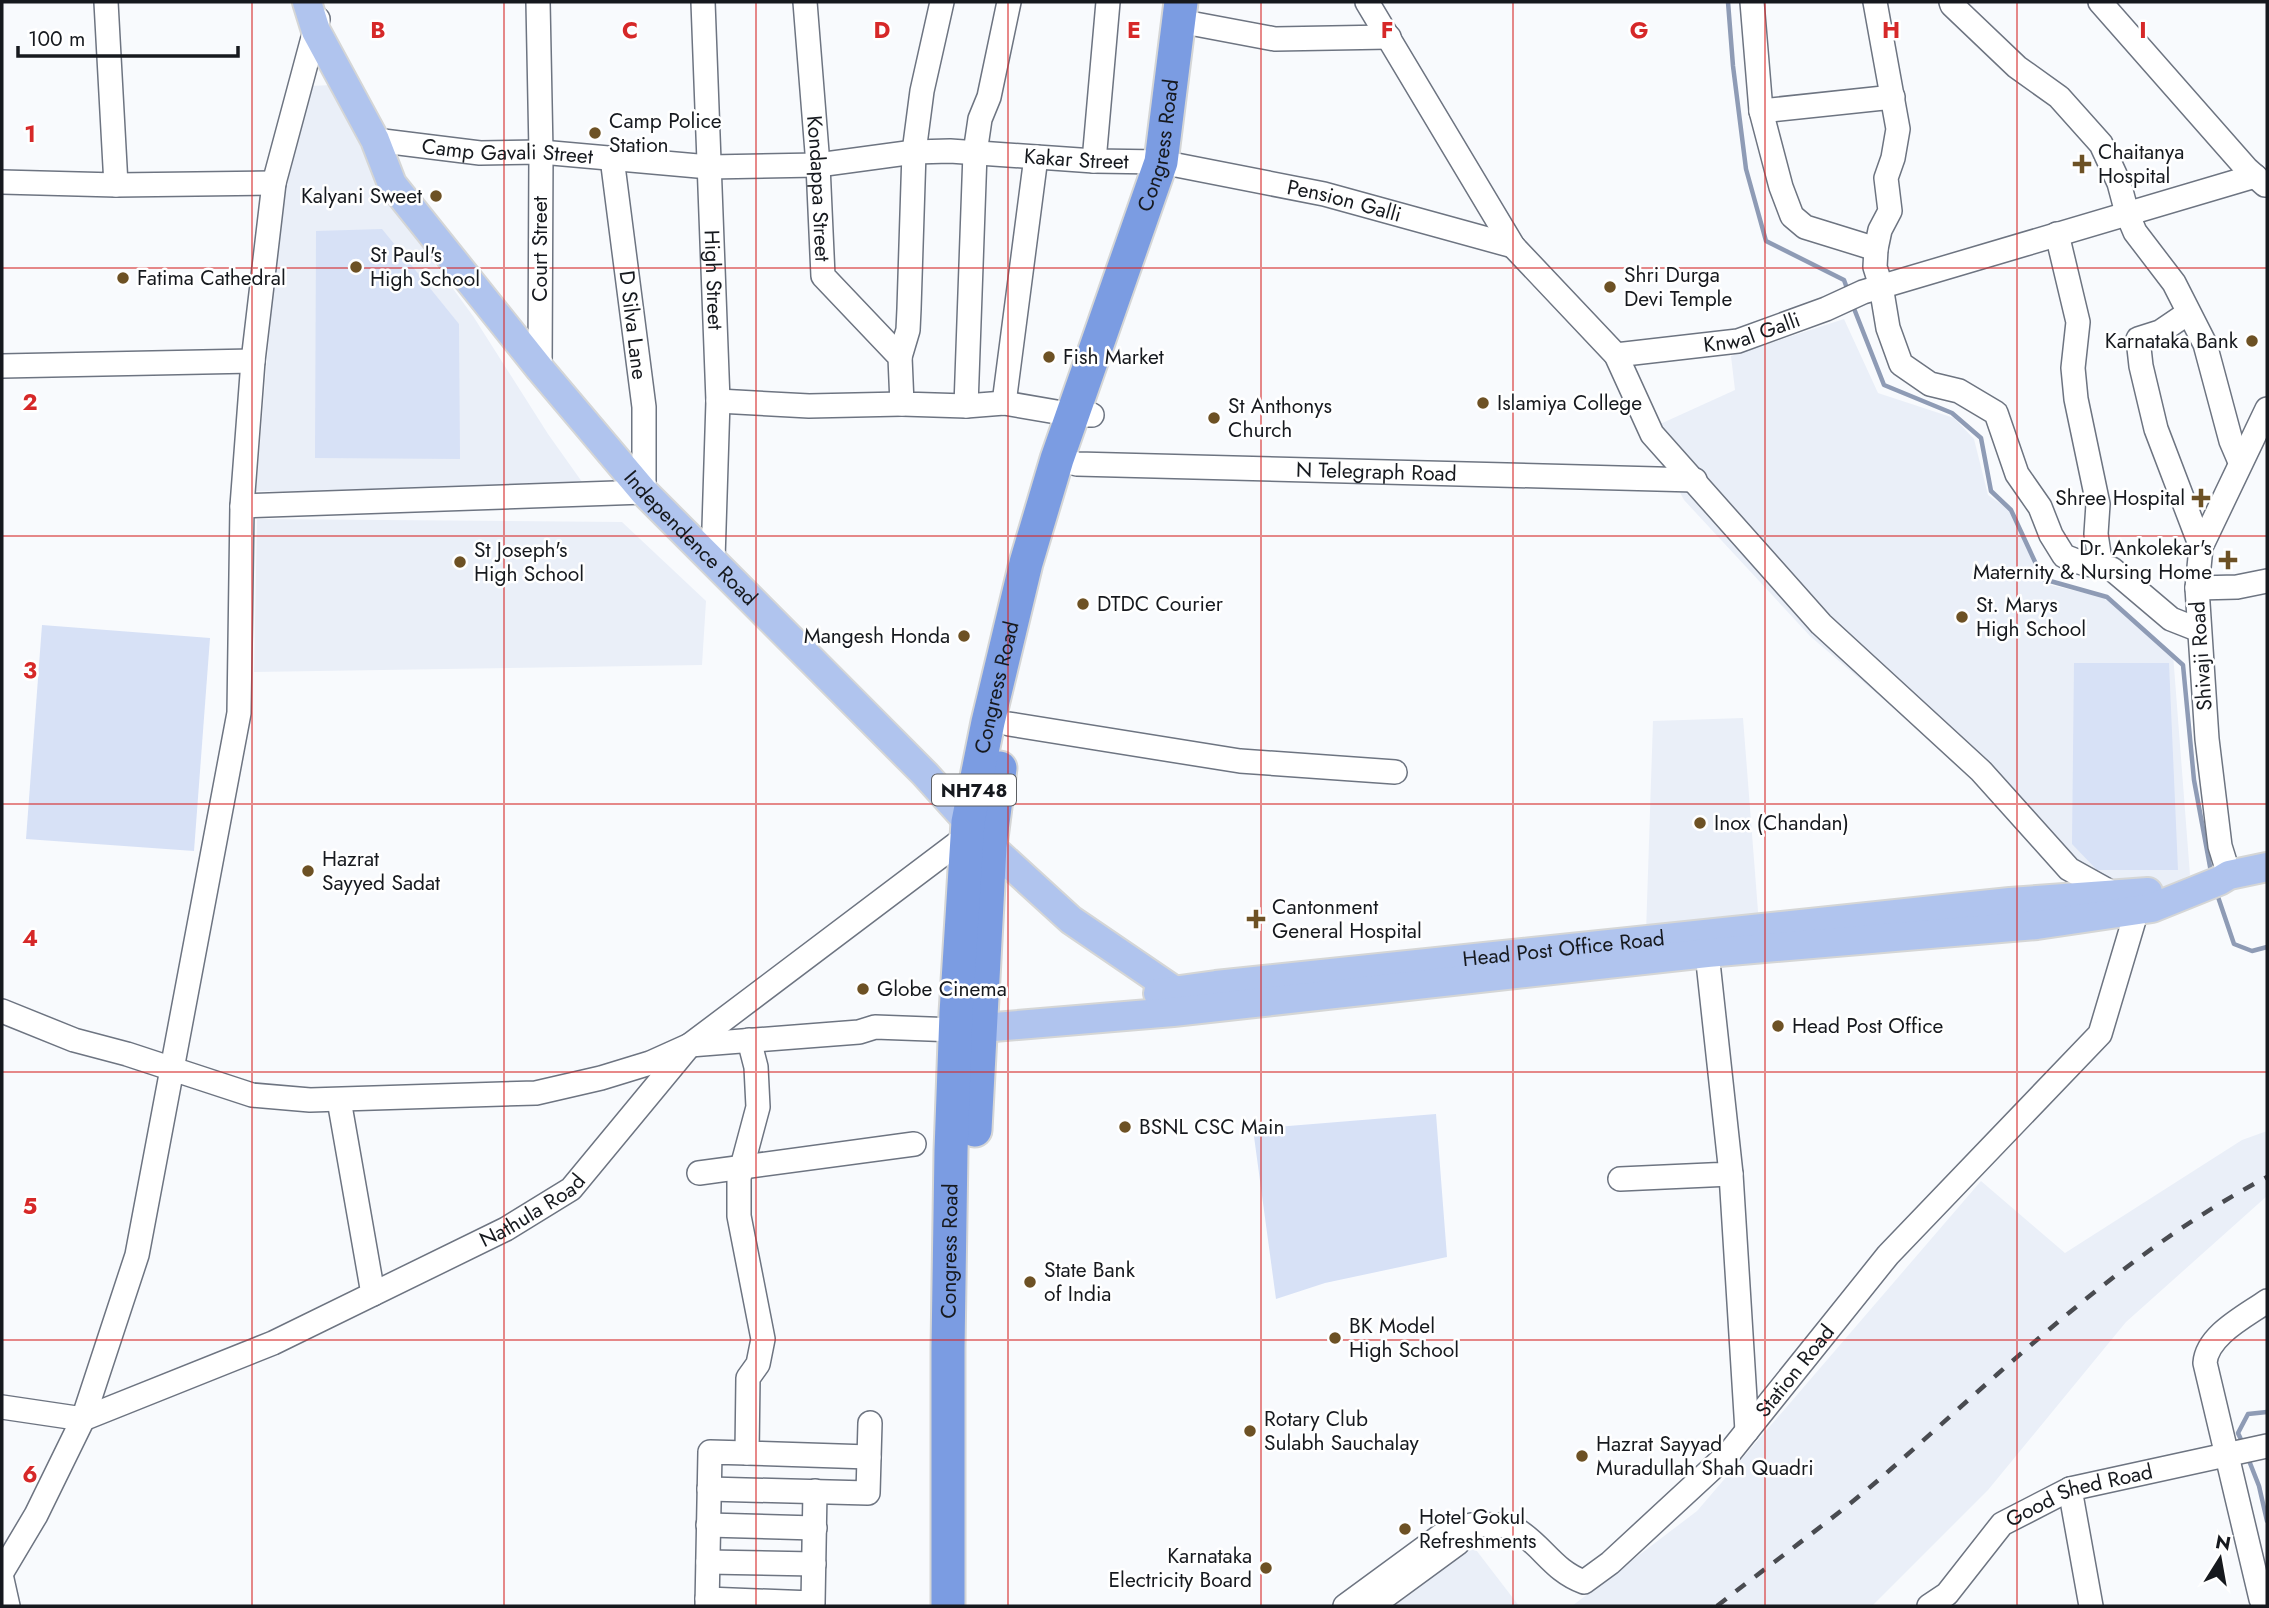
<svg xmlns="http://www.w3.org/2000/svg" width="2269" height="1608" viewBox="0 0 2269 1608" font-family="Jost,sans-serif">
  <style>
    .built { fill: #eaeff8 }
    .pitch { fill: #d7e1f6 }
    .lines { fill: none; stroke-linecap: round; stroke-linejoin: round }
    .stream { stroke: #8e9bb5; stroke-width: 4.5 }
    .minor-casing { stroke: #6d7481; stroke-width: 26 }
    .major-casing { stroke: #d5d6d6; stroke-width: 32 }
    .highway-casing { stroke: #d5d6d6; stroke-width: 37 }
    .minor { stroke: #fff; stroke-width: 23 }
    .major { stroke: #b0c4ee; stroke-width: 28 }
    .highway { stroke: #7b9ce2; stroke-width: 33 }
    .rail { stroke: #494b50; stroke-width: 4.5; stroke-dasharray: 12 12; stroke-linecap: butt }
    .grid { fill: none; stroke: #d62828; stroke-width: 2; stroke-opacity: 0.55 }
    .poi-dot { fill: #6d5124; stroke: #fff; stroke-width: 2.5 }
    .labels { text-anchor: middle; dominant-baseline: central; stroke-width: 5; stroke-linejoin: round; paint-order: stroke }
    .shield { fill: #fff; stroke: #5c5e62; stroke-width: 2 }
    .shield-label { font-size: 19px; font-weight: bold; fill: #16191e }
    .poi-label { font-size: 21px; fill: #16191e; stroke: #fff; text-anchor: start }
    .street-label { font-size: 21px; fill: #16191e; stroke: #fff }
    .grid-label { font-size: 23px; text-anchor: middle; font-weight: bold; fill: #d62828; stroke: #fff; stroke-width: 5; stroke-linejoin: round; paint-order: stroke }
  </style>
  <rect width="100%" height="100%" fill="#f8fafd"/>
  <g class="built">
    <polygon points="331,85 383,193 473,316 548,434 592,496 256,491 279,218 311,86"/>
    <polygon points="1844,319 1878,393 1954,418 1974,439 1988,495 2012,512 2046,584 2111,599 2173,654 2190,875 2168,887 2113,886 2013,811 1810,636 1684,500 1647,430 1735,390 1731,356"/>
    <polygon points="257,519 622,522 706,601 702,665 254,672"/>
    <polygon points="1743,718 1759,924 1646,933 1653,721"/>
    <polygon points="2267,1131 2267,1196 2126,1322 1988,1490 1872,1606 1572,1606 1697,1511 1981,1181 2065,1253 2242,1140"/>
    <polygon points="1473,1546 1519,1606 1394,1606"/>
  </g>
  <g class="pitch">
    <polygon points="382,229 459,324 460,459 315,458 316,231"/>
    <polygon points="42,625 210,638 194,851 26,839"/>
    <polygon points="2074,663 2169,663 2178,870 2097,870 2072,844"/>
    <polygon points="1436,1114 1447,1257 1325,1283 1276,1299 1253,1129"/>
  </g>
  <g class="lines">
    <g class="stream">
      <polyline points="1728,2 1733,66 1746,169 1766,241 1844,280 1848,291"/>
      <polyline points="1853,306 1884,385 1952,413 1981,438 1991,491 2011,510 2043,579 2107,597 2183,665 2194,780 2211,872"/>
      <polyline points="2216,891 2234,944 2252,951 2267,947"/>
      <polyline points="2243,1444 2238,1433 2248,1414 2267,1412"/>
      <polyline points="2248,1458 2259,1486 2267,1521"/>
    </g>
    <defs>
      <g id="minor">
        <polyline points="538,2 541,152 540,369"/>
        <path id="s1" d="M703 2 718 401 713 559"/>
        <path id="s2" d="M805 2 818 165 823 276 900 357 902 404 966 406 1004 403 1074 415H1092"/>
        <polyline points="1752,2 1761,111 1781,187 1792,216 1805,227 1876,249"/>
        <polyline points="1875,2 1898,129 1893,158 1886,178 1890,211 1880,230 1876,249 1875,267 1881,286 1888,328 1901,364 1930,384 1959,391 1996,413 2017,474 2040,507 2051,535 2064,556 2082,563 2112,569 2171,619 2199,630"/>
        <polyline points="1951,2 1952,5 2017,67 2059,97 2101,144 2119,183 2127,213 2135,232 2174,283 2205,344 2231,441 2240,462"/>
        <polyline points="2100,2 2247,169 2265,185"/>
        <polyline points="1195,24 1275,39 1389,37"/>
        <polyline points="1761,111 1893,97"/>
        <path id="s3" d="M375 140 480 153 541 152 709 167 818 165 914 152 950 151 1094 161 1161 162 1324 194 1513 246"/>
        <polyline points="1094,161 1108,2"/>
        <polyline points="2,182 116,185 106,2"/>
        <polyline points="116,185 274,183"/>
        <polyline points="2057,234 2078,322 2073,368 2076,399 2098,504 2096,534 2101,567"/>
        <polyline points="2188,313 2160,332 2138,339 2141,366 2156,429 2201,547"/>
        <path id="s4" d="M1616 355 1738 341 1826 309 1863 292 2255 176"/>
        <polyline points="900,357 908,330 909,309 914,152 922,91 942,2"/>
        <polyline points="2,366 253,361"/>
        <polyline points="718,401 809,406 902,404"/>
        <polyline points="1004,403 1036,157"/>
        <polyline points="966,406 975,153 980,119 989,97 1009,2"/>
        <path id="s5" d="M1057 459 1077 464 1695 480"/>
        <polyline points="242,506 644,492 644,407 612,158"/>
        <polyline points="2197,588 2237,587 2267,581"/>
        <polyline points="1009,724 1240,761 1395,772"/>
        <polyline points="2229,875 2220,846 2207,739 2197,588 2201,547 2267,409"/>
        <polyline points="2,1011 74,1040 127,1054 252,1095 310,1100 536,1093 601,1078 650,1063 690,1045 859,1032 875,1027 956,1030"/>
        <polyline points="749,1040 756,1067 758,1107 739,1178 739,1216 763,1339 758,1364 748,1378 747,1453 869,1457"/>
        <polyline points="339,1100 373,1294"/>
        <polyline points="699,1173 914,1144"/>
        <polyline points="1731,1174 1747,1431"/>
        <polyline points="1620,1179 1731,1174 1707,953"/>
        <path id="s6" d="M2 1407 83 1419 273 1343 506 1229 571 1189 690 1045 967 836"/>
        <polyline points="709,1489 868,1493 870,1423"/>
        <polyline points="2070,1489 2091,1606"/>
        <polyline points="708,1525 815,1528"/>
        <polyline points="708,1562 814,1564"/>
        <polyline points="2,1572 36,1515 83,1419 137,1255 239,713 242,506 253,361 274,183 318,19"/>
        <polyline points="2,1579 8,1606"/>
        <polyline points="707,1599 813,1603 815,1491"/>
        <polyline points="707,1606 710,1452 747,1453"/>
        <path id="s7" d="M1345 1606 1450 1529C1470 1525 1503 1521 1520 1532 1545 1549 1554 1571 1584 1582L1610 1563 1730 1452 1888 1255 2100 1034 2137 910 2114 894 2069 869 1981 771 1821 624 1652 434 1616 355 1513 246 1367 2"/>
        <polyline points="1372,1606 1458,1543 1471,1525"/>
        <path id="s8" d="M1929 1606 1947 1594 2002 1524 2070 1489 2267 1446"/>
        <path d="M2265 1606 2261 1599 2205 1363C2207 1335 2246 1316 2267 1301"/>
      </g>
      <g id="major">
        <path id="s9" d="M307 2 316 31 375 140 392 184 540 369 644 492 925 774 990 846 1071 920 1175 991"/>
        <path id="s10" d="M1158 993 1216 985 2010 902 2148 892"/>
        <polyline points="958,1030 1173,1012 1707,953 2037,925 2152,908 2219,881 2229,875 2267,867"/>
      </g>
      <g id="highway">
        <polyline points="975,1130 990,846 1000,768"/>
        <path id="s11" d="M948 1606V1348L951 1151 956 1013 968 822 988 722 1026 563 1057 459 1161 162 1181 2"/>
      </g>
    </defs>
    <use href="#minor" class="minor-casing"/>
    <use href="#major" class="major-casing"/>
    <use href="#highway" class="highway-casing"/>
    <use href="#minor" class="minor"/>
    <use href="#major" class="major"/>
    <use href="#highway" class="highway"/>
    <path class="rail" d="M1717 1606C1774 1561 1837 1517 1891 1469 2010 1364 2126 1251 2267 1177"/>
  </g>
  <path class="grid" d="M252 2V1606M504 2V1606M756 2V1606M1008 2V1606M1261 2V1606M1513 2V1606M1765 2V1606M2017 2V1606M2 268H2267M2 536H2267M2 804H2267M2 1072H2267M2 1340H2267"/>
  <g class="poi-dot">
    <circle cx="595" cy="133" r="7"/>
    <path d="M2078.5 153.5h7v7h7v7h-7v7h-7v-7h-7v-7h7z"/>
    <circle cx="436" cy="196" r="7"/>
    <circle cx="356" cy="267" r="7"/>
    <circle cx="123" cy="278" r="7"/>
    <circle cx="1610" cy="287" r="7"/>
    <circle cx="2252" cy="341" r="7"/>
    <circle cx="1049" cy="357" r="7"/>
    <circle cx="1483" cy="403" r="7"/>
    <circle cx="1214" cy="418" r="7"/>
    <path d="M2197.5 487.5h7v7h7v7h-7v7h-7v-7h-7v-7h7z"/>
    <path d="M2224.5 549.5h7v7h7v7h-7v7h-7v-7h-7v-7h7z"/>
    <circle cx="460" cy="562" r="7"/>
    <circle cx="1083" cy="604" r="7"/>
    <circle cx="1962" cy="617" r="7"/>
    <circle cx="964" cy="636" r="7"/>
    <circle cx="1700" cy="823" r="7"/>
    <circle cx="308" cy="871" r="7"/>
    <path d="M1252.5 908.5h7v7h7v7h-7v7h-7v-7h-7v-7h7z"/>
    <circle cx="863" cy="989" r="7"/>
    <circle cx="1778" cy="1026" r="7"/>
    <circle cx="1125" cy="1127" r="7"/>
    <circle cx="1030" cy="1282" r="7"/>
    <circle cx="1335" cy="1338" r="7"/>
    <circle cx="1250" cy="1431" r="7"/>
    <circle cx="1582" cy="1456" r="7"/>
    <circle cx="1405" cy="1529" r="7"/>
    <circle cx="1266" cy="1568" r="7"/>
  </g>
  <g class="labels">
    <rect class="shield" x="932" y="774.5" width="84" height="31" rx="5"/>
    <g class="shield-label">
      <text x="974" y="790">NH748</text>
    </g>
    <g class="poi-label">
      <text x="609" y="121">Camp Police<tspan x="609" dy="24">Station</tspan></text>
      <text x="2098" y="152">Chaitanya<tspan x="2098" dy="24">Hospital</tspan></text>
      <text x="422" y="196" text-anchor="end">Kalyani Sweet</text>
      <text x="370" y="255">St Paul's<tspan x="370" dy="24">High School</tspan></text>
      <text x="1624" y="275">Shri Durga<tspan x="1624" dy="24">Devi Temple</tspan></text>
      <text x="137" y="278">Fatima Cathedral</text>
      <text x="2238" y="341" text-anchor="end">Karnataka Bank</text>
      <text x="1063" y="357">Fish Market</text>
      <text x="1497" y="403">Islamiya College</text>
      <text x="1228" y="406">St Anthonys<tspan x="1228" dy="24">Church</tspan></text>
      <text x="2185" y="498" text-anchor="end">Shree Hospital</text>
      <text x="2212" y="548" text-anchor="end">Dr. Ankolekar's<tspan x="2212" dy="24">Maternity &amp; Nursing Home</tspan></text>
      <text x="474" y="550">St Joseph's<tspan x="474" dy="24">High School</tspan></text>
      <text x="1097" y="604">DTDC Courier</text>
      <text x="1976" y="605">St. Marys<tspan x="1976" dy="24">High School</tspan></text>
      <text x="950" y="636" text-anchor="end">Mangesh Honda</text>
      <text x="1714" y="823">Inox (Chandan)</text>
      <text x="322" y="859">Hazrat<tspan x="322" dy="24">Sayyed Sadat</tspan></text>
      <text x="1272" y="907">Cantonment<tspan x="1272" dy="24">General Hospital</tspan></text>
      <text x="877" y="989">Globe Cinema</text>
      <text x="1792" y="1026">Head Post Office</text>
      <text x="1139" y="1127">BSNL CSC Main</text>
      <text x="1044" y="1270">State Bank<tspan x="1044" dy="24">of India</tspan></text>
      <text x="1349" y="1326">BK Model<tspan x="1349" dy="24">High School</tspan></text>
      <text x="1264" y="1419">Rotary Club<tspan x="1264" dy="24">Sulabh Sauchalay</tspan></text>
      <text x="1596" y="1444">Hazrat Sayyad<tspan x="1596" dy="24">Muradullah Shah Quadri</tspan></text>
      <text x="1419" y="1517">Hotel Gokul<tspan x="1419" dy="24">Refreshments</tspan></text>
      <text x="1252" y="1556" text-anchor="end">Karnataka<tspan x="1252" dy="24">Electricity Board</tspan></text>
    </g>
    <g class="street-label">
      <text stroke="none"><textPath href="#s11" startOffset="1489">Congress Road</textPath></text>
      <text stroke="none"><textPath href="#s3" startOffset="133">Camp Gavali Street</textPath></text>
      <text stroke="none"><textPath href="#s3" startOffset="704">Kakar Street</textPath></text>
      <text stroke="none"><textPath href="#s2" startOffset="187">Kondappa Street</textPath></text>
      <text stroke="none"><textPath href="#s3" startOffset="976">Pension Galli</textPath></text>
      <text transform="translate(540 249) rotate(-90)">Court Street</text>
      <text stroke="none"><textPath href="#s1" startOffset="278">High Street</textPath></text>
      <text transform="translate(633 325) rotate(83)">D Silva Lane</text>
      <text stroke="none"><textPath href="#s4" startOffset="138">Knwal Galli</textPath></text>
      <text stroke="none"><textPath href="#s5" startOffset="320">N Telegraph Road</textPath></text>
      <text stroke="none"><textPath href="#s9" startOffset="665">Independence Road</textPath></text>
      <text transform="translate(2201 656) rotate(-94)">Shivaji Road</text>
      <text stroke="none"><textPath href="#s11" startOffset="922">Congress Road</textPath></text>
      <text stroke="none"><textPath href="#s10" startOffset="408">Head Post Office Road</textPath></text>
      <text stroke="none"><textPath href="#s6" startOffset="578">Nathula Road</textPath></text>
      <text stroke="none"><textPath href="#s11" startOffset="355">Congress Road</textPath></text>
      <text stroke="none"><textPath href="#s7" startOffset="583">Station Road</textPath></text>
      <text stroke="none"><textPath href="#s8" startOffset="194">Good Shed Road</textPath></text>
    </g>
  </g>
  <g class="grid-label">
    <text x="378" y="38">B</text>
    <text x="630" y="38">C</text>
    <text x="882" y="38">D</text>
    <text x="1134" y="38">E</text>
    <text x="1387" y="38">F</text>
    <text x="1639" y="38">G</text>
    <text x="1891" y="38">H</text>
    <text x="2143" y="38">I</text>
    <text x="30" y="142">1</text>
    <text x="30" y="410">2</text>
    <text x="30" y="678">3</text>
    <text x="30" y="946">4</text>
    <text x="30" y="1214">5</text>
    <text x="30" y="1482">6</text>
  </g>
  <rect width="2269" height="1608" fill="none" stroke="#16191e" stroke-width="7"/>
  <g transform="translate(2220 1559) rotate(11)" stroke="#ffffff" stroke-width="5" paint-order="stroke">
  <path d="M0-5L12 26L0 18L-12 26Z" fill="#16191e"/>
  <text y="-10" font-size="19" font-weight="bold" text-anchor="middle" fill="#16191e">N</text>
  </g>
  <path d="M18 46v10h220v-10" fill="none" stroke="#16191e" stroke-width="3.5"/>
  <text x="28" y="46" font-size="21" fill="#16191e" stroke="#ffffff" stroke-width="5" paint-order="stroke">100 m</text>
</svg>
